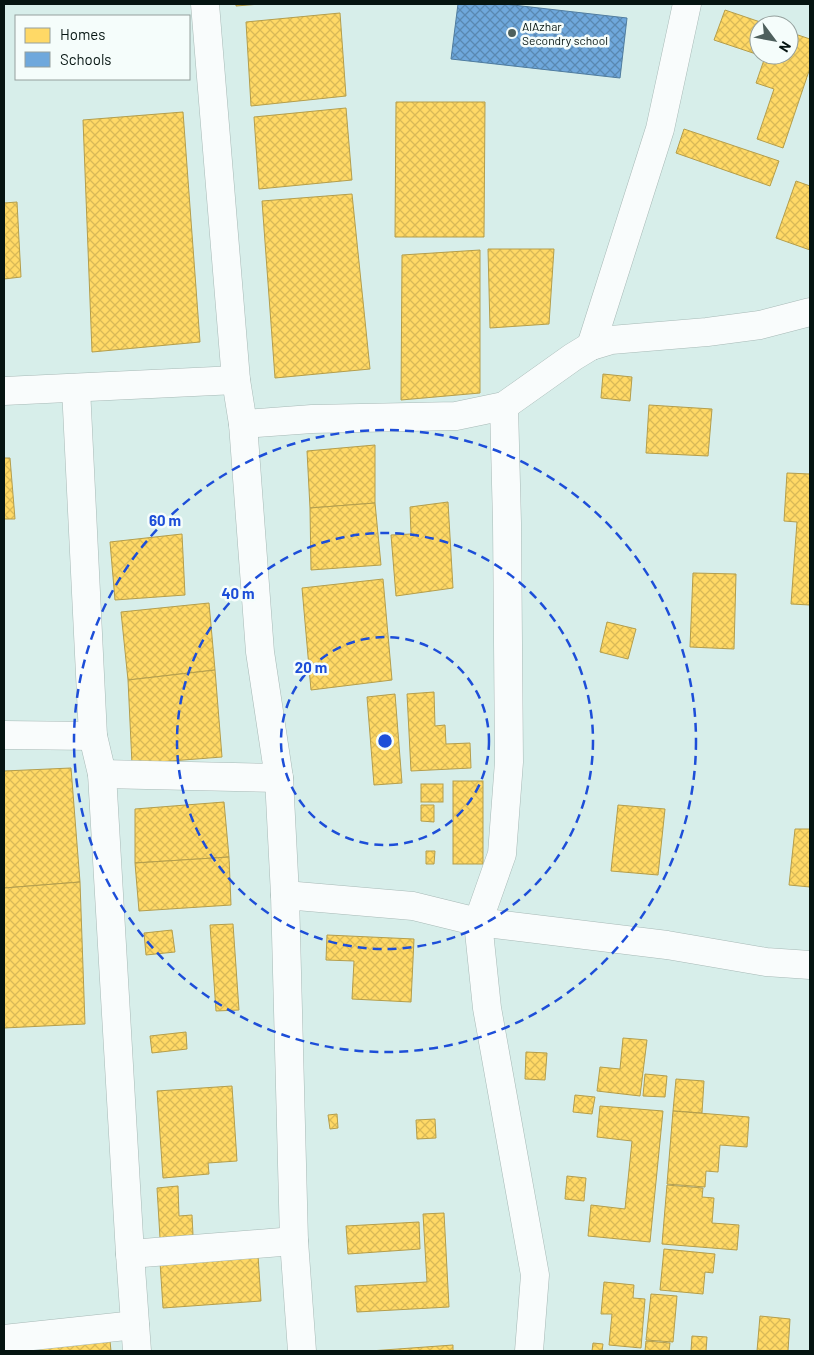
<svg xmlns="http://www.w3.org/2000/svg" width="814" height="1355" viewBox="0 0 814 1355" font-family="Barlow,sans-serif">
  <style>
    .homes { fill: url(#homes-cross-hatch); stroke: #b49e4c }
    .schools { fill: url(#schools-cross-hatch); stroke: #4f7c9f }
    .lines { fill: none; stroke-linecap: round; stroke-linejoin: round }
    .minor-casing { stroke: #a7b9b6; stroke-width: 29 }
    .minor { stroke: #f9fcfc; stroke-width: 28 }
    .ring { fill: none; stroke: #1d4ed8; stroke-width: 2.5; stroke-dasharray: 9 6 }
    .poi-dot { fill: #4e605d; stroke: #f5fdfb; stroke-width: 2 }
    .labels { text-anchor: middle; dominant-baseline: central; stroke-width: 5; stroke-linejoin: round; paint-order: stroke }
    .poi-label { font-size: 12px; fill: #051411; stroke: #f5fdfb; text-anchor: start }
    .centre { fill: #1d4ed8; stroke: #f5fdfb; stroke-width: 2.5 }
    .ring-label { font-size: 15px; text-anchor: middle; font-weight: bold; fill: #1d4ed8; stroke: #f5fdfb; stroke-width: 5; stroke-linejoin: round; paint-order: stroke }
  </style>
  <defs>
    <pattern id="homes-cross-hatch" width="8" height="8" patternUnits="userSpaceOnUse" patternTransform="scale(1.25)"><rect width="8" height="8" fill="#ffd966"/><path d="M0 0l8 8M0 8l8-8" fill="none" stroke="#d9b957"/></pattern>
    <pattern id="schools-cross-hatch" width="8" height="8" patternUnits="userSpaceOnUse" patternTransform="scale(1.25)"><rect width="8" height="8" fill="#6fa8dc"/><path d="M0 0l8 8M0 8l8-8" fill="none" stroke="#5988b1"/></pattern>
  </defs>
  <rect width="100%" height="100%" fill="#d7eeea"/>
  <g class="homes">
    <polygon points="236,4 260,4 236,6"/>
    <polygon points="725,10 769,25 759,25 759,55 789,55 789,32 810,39 810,68 783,148 757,139 774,89 756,83 765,57 714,40"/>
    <polygon points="340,13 346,96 251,106 246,22"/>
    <polygon points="396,102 485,102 484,237 395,237"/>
    <polygon points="346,108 352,180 259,189 254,117"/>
    <polygon points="183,112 200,342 92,352 83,120"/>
    <polygon points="684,129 779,161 770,186 676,153"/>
    <polygon points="796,181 810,186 810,250 776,238"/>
    <polygon points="352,194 370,369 275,378 262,201"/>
    <polygon points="17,202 21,277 4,279 4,203"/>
    <polygon points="488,249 554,249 549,324 490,328"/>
    <polygon points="480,250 480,393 401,400 402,255"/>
    <polygon points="603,374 632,377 630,401 601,398"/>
    <polygon points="649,405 712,409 708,456 646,453"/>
    <polygon points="375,445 375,503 310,508 307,451"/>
    <polygon points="4,458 10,458 15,519 4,519"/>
    <polygon points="787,473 810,474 810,605 791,604 797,522 784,521"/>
    <polygon points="448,502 453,588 396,596 391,535 411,534 410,507"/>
    <polygon points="375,503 381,565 311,570 310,508"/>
    <polygon points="182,534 185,595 115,600 110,542"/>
    <polygon points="693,573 736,574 734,649 690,647"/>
    <polygon points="383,579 392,680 311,690 302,588"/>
    <polygon points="209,603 215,670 128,680 121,612"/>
    <polygon points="607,622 636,629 628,659 600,652"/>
    <polygon points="215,670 222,757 132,764 128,680"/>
    <polygon points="434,692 435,726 445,725 446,744 470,743 471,768 411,771 407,694"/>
    <polygon points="395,694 402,783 374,785 367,697"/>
    <polygon points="71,768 80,882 4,888 4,771"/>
    <rect x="453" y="781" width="30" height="83"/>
    <rect x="421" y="784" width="22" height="18"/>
    <polygon points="224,802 229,857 135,863 135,809"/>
    <polygon points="421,805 434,805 434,822 421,821"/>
    <polygon points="618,805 665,809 658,875 611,871"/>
    <polygon points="795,829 810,829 810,887 789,885"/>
    <polygon points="426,851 435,851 434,864 426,864"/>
    <polygon points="229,857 231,905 139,911 135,863"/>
    <polygon points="80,882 85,1024 4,1028 4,888"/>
    <polygon points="233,924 239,1010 216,1011 210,925"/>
    <polygon points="172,930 175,952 146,955 144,933"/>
    <polygon points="327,935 414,939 411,1002 352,999 354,961 326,960"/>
    <polygon points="186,1032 187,1049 152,1053 150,1036"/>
    <polygon points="623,1038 647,1040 640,1096 597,1091 600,1067 620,1069"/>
    <polygon points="526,1052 547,1053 545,1080 525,1079"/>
    <polygon points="645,1074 667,1076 665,1097 643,1096"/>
    <polygon points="676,1079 704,1081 702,1113 673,1111"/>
    <polygon points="232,1086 237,1161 208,1163 209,1174 163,1178 157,1091"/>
    <polygon points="575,1095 595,1097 592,1114 573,1112"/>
    <polygon points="600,1106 663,1111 650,1242 588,1236 591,1205 625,1209 632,1141 597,1137"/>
    <polygon points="673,1111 749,1117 747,1147 720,1145 718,1172 706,1171 705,1187 667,1184"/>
    <polygon points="337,1114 338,1128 330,1129 328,1115"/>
    <polygon points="435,1119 436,1138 417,1139 416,1120"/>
    <polygon points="567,1176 586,1178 584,1201 565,1199"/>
    <polygon points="667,1185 703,1188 702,1197 714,1198 712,1223 739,1225 737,1250 662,1244"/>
    <polygon points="178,1186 179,1216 192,1215 193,1235 160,1238 157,1188"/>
    <polygon points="444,1213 449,1307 357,1312 355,1286 427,1282 423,1214"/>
    <polygon points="419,1222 420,1249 348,1254 346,1226"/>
    <polygon points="664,1249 715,1254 713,1273 705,1272 703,1294 660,1290"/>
    <polygon points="258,1255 261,1301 163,1308 160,1262"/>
    <polygon points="604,1282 634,1285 633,1298 645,1299 641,1348 609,1345 612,1314 601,1314"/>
    <polygon points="651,1294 677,1296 673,1342 646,1340"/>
    <polygon points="760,1316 790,1319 788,1351 757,1351"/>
    <polygon points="692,1336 707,1337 706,1351 691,1351"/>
    <polygon points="110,1341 111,1351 18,1351"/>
    <polygon points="646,1341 670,1343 669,1351 645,1351"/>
    <polygon points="593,1343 603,1344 602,1351 592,1351"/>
    <polygon points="453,1345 453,1351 370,1351"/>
  </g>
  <polygon class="schools" points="458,4 504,4 627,18 620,78 451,59"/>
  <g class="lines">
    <defs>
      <g id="minor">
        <polyline points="205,4 236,380 243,424 260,652 279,778 285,895 294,1241 302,1351"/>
        <polyline points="591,346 660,129 687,4"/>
        <polyline points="76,388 93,736 102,774 130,1254 137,1351"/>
        <polyline points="4,391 236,380"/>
        <polyline points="504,406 507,523 509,762 502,854 478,922 487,1008 535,1275 529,1351"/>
        <polyline points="243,424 312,419 456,416 504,406 573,357 591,346 611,340 707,332 760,325 810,312"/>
        <polyline points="4,735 93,736"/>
        <polyline points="102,774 279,778"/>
        <polyline points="285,895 413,906 478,922 667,945 766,962 810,965"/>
        <polyline points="130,1254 294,1241"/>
        <polyline points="4,1339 135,1325"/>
      </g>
    </defs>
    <use href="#minor" class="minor-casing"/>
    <use href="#minor" class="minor"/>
  </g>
  <g class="ring">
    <circle cx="385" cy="741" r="104"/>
    <circle cx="385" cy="741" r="208"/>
    <circle cx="385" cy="741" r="311"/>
  </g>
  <circle class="poi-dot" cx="512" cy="33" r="5"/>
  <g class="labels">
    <g class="poi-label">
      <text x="522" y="26">AlAzhar<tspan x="522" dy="14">Secondry school</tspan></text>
    </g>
  </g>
  <circle cx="385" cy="741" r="8" class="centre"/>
  <g class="ring-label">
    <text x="165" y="526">60 m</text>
    <text x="238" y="599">40 m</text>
    <text x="311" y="673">20 m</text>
  </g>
  <rect width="814" height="1355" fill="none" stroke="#051411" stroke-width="10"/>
  <rect x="15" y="15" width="175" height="65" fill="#f5fdfb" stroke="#95a09d"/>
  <rect x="25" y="28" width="25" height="15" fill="#ffd966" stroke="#95a09d"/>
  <text x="60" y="40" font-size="15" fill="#051411">Homes</text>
  <rect x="25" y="52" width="25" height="15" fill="#6fa8dc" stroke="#95a09d"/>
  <text x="60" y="65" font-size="15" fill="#051411">Schools</text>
  <g transform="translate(774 40) rotate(122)"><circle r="24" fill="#f5fdfb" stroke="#95a09d"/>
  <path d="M0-4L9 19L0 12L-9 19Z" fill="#4e605d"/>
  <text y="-8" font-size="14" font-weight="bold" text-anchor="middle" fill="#051411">N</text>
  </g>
</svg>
